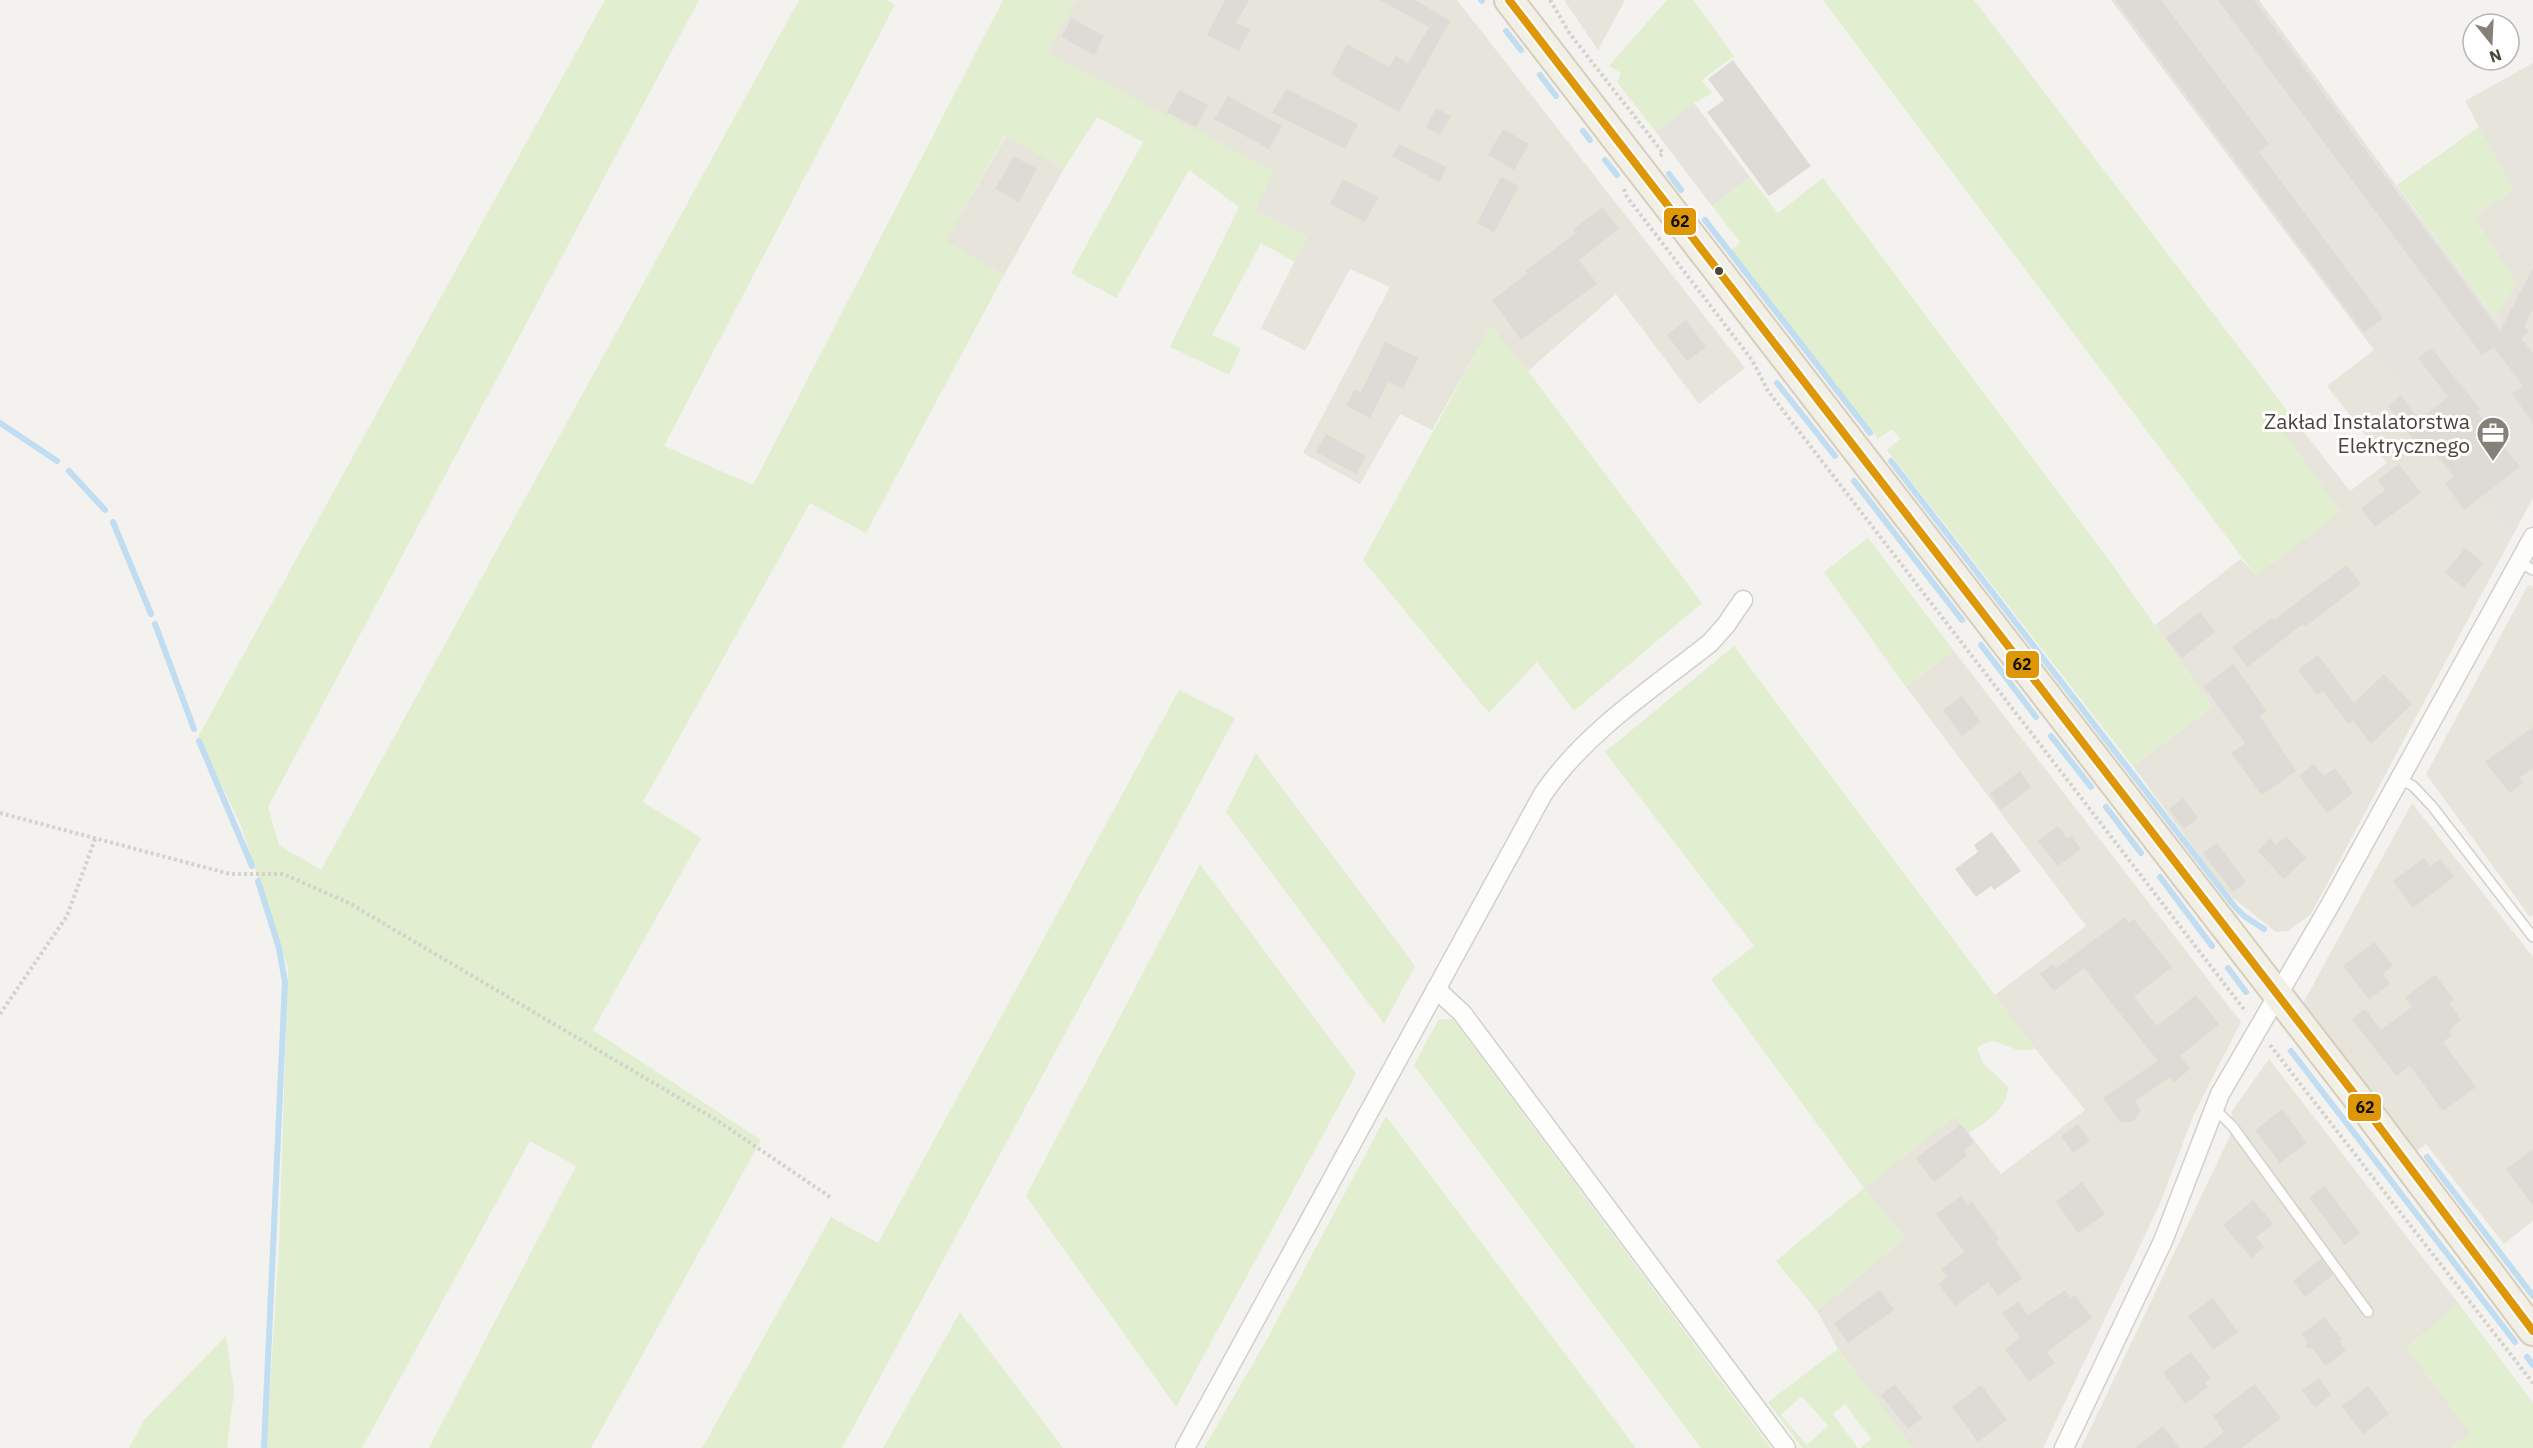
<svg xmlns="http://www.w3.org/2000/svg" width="2533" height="1448" viewBox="0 0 2533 1448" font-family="'IBM Plex Sans',sans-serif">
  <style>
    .residential { fill: #e7e4dc }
    .industrial { fill: #e6e2de }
    .green { fill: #e1eecf; fill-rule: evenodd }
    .parking { fill: #e6e3df }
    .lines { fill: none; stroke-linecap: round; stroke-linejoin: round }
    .stream { stroke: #c0ddf1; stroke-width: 6 }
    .building { fill: #dedbd6 }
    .service-casing { stroke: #d2d0cb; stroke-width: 12 }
    .minor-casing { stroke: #d2d0cb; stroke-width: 21 }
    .primary-casing { stroke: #d6cebb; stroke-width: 32 }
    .path { stroke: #d3d2cc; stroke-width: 4; stroke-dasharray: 3 3; stroke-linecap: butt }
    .service { stroke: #fdfdfc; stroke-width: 9 }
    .minor { stroke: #fdfdfc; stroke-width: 18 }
    .primary { stroke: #f2efe6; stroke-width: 28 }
    .bus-1-casing { stroke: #fff; stroke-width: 12 }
    .bus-1 { stroke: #dd9709; stroke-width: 8 }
    .bus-dot { fill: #4b4439; stroke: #fff; stroke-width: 2 }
    .labels { text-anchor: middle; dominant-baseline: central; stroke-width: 6; stroke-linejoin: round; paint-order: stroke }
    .poi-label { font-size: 21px; fill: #4b4439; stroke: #fff; text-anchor: end }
    .line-badge { stroke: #fff; stroke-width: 2 }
    .pale-badge-label { font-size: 16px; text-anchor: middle; font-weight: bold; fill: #111 }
  </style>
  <rect width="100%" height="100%" fill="#f4f2ee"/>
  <g class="residential">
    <polygon points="1076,0 1457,0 1745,368 1699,404 1616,294 1528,371 1491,326 1432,430 1400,414 1360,484 1303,453 1390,287 1350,269 1305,351 1261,328 1307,237 1255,211 1047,53"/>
    <polygon points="1564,0 1625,0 1598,50"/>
    <polygon points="2533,63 2533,370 2495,318 2516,283 2474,217 2513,190 2465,101"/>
    <polygon points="1006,136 1064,169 1004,275 945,242"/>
    <polygon points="2374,350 2513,535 2311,914 2288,931 2276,932 2233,898 2218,881 2133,766 2212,707 2155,625 2241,559 2256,576 2276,423 2289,413 2350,491 2387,463 2327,386"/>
    <polygon points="2528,585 2533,587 2533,915 2530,917 2426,774"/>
    <polygon points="1954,651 2241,1022 2194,1114 2159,1206 2043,1448 1913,1448 1838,1349 1817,1311 1905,1238 1864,1188 1955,1116 2001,1174 2085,1110 2020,1030 1995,995 2086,926 1906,687"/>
    <polygon points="2412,803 2533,957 2533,1221 2504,1244 2426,1144 2414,1153 2301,1007"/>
    <polygon points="2269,1059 2458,1303 2407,1348 2470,1433 2450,1448 2081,1448 2230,1136 2232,1111"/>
  </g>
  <polygon class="industrial" points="2111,0 2259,0 2533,370 2533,498 2513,535"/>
  <g class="green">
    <polygon points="605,0 699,0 268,807 279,845 321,870 799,0 887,0 895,5 664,446 753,485 1003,0 1076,0 1048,53 1274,171 1255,211 1307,237 1295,262 1261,243 1212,335 1241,348 1229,375 1170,347 1239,207 1189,170 1116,298 1071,273 1143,142 1097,117 1064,169 1005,136 946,241 1004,275 866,533 810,503 643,802 701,838 593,1030 761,1140 591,1448 429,1448 576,1166 530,1141 362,1448 266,1448 279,1248 288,968 240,823 198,737"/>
    <polygon points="1667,0 1693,0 1734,56 1702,80 1712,93 1694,103 1656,132 1617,82 1621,73 1609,66"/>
    <polygon points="1823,0 1974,0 2289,413 2277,423 2341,512 2256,576"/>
    <polygon points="2479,127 2513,190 2474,217 2516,283 2495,318 2397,185"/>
    <polygon points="1750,177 1778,213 1823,178 2114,567 2212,707 2133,766 1887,450 1900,439 1892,429 1878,439 1731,251 1740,242 1712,206"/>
    <polygon points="1491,325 1528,371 1702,603 1574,711 1537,662 1489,713 1363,560"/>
    <polygon points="1868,538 1954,651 1906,687 1824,572"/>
    <path d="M1734 646 2035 1049C2028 1050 2021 1051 2015 1049 1997 1043 1995 1036 1977 1048L1983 1063 2008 1087C2008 1108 1985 1124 1968 1133L1954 1117 1864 1188 1905 1238 1817 1311 1776 1261 1864 1188 1711 979 1754 946 1605 752Z"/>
    <polygon points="1179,690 1235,718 842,1448 702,1448 831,1217 878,1243"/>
    <polygon points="1256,753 1415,966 1384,1024 1226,812"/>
    <polygon points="1200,864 1356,1074 1176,1407 1026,1196"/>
    <polygon points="1439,1019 1453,1019 1771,1448 1701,1448 1414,1065"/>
    <polygon points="1386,1116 1636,1448 1204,1448 1266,1341"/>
    <polygon points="2458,1303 2533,1403 2533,1448 2450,1448 2470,1433 2407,1348"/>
    <polygon points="960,1312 1063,1448 883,1448"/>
    <polygon points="226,1336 234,1391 227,1448 129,1448 145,1419"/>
    <path d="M1838 1349 1913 1448H1860L1871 1439 1845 1404 1833 1414 1858 1448H1802L1768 1402ZM1802 1396 1828 1426 1807 1445 1781 1415Z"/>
  </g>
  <polygon class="parking" points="1694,103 1750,177 1712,206 1656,132"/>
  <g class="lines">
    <g class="stream">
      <polyline points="1481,0 1482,1"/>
      <polyline points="1506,31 1521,50"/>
      <polyline points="1540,75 1556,96"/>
      <polyline points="1583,131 1590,140"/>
      <polyline points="1605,160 1617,175"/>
      <polyline points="1669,174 1681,190"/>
      <polyline points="1705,220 1870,433"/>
      <polyline points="1777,383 1835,456"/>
      <polyline points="0,423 57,461"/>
      <polyline points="1891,461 2235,907 2244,916 2264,929"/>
      <polyline points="69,471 105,510"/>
      <polyline points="1854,481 1962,620"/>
      <polyline points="113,522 151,614"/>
      <polyline points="155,624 194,729"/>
      <polyline points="1981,645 2036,717"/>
      <polyline points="2051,736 2091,787"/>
      <polyline points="199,741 252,866"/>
      <polyline points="2106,807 2141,853"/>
      <polyline points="2160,877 2212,946"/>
      <polyline points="258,881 279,948 285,982 264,1448"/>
      <polyline points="2228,968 2246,992"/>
      <polyline points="2291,1051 2515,1342"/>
      <polyline points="2427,1157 2533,1296"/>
      <polyline points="2527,1357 2533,1365"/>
    </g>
  </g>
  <g class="building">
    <polygon points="1225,0 1249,0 1236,23 1250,29 1239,51 1207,35"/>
    <polygon points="1380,0 1415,0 1450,21 1399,112 1331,75 1347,44 1389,67 1396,56 1408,63 1429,27"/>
    <polygon points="2115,0 2161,0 2269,144 2259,152 2383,318 2364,333"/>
    <polygon points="2218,0 2254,0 2500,331 2533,268 2533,309 2524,326 2529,332 2521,338 2533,353 2533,423 2512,394 2523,386 2494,347 2482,355"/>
    <polygon points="1071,18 1104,36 1094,55 1062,37"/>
    <polygon points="1733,60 1811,166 1769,196 1707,112 1724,100 1708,79"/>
    <polygon points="1286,89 1358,124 1345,149 1272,113"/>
    <polygon points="1179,90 1208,105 1196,127 1167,112"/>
    <polygon points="1228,96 1282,126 1269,149 1214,119"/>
    <polygon points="1436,108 1451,116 1440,135 1426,127"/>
    <polygon points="1503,129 1529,144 1514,170 1488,155"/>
    <polygon points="1399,144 1447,167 1439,182 1392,156"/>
    <polygon points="1014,156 1037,169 1019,202 995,189"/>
    <polygon points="1501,177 1519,186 1494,232 1477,223"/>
    <polygon points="1343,179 1378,197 1365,222 1330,204"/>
    <polygon points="1603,207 1619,229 1579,260 1597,284 1521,340 1492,300 1527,274 1525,271 1576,233 1573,229"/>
    <polygon points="1686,320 1706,347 1687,361 1667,335"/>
    <polygon points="1385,342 1418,358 1403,389 1388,382 1370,418 1346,406 1355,389 1361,392"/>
    <polygon points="2431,348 2480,409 2477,411 2520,467 2464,510 2445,483 2454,477 2425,439 2417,445 2388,406 2401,395 2419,420 2448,397 2418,358"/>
    <polygon points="1326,434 1366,456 1356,474 1316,452"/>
    <polygon points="2399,464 2421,493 2375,527 2361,508 2385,490 2378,480"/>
    <polygon points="2465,548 2483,563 2464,588 2445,573"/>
    <polygon points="2346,565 2361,584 2305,627 2303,624 2247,667 2232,647 2272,618 2274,620"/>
    <polygon points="2200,612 2215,632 2182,658 2166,638"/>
    <polygon points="2318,655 2354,703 2384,674 2412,704 2371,744 2353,720 2348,724 2323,691 2317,695 2298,670"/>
    <polygon points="2233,664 2267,711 2260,716 2296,771 2262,795 2231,753 2245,743 2203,686"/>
    <polygon points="1962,696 1981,722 1962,736 1943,710"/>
    <polygon points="2533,727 2533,768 2519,778 2523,783 2510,793 2485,762"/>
    <polygon points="2314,764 2324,776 2335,768 2353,793 2327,813 2299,776"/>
    <polygon points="2020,771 2031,787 2001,810 1990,794"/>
    <polygon points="2183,798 2198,818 2184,829 2169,809"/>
    <polygon points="2058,826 2067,838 2071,836 2081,849 2058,866 2038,841"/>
    <polygon points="1992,832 2021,871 1994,890 1991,886 1976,897 1955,869 1978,852 1974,845"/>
    <polygon points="2286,836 2306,858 2284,879 2258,851 2270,838 2276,845"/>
    <polygon points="2217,843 2246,882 2233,892 2203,853"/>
    <polygon points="2424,858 2430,866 2440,859 2454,877 2413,908 2393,881"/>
    <polygon points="2125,917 2129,923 2134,919 2172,967 2134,997 2157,1026 2196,995 2219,1024 2180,1056 2190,1069 2174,1082 2170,1077 2135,1101 2141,1110 2134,1121 2129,1122 2120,1122 2103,1098 2158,1061 2084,968 2054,991 2040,974 2053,964 2056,968"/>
    <polygon points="2374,942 2393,966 2383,974 2390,984 2369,999 2343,966"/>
    <polygon points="2435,975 2454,999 2449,1003 2461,1020 2449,1030 2452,1035 2443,1042 2476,1087 2443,1111 2410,1066 2396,1076 2352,1019 2365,1009 2381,1030 2412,1007 2405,997"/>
    <polygon points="2282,1109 2307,1143 2280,1163 2255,1130"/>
    <polygon points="1961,1124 1974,1142 1964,1151 1967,1156 1934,1182 1916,1158"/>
    <polygon points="2078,1124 2090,1141 2073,1153 2061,1136"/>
    <polygon points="2533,1149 2533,1206 2506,1169"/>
    <polygon points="2082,1182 2105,1214 2078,1233 2056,1202"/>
    <polygon points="2325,1186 2360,1233 2345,1245 2309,1198"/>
    <polygon points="1961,1196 1968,1205 1972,1202 1999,1239 1996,1242 2022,1278 1998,1296 1988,1282 1955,1306 1939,1284 1947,1277 1941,1269 1964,1252 1936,1214"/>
    <polygon points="2253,1200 2273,1224 2256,1237 2264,1247 2251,1258 2223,1225"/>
    <polygon points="2321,1259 2333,1275 2305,1297 2293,1281"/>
    <polygon points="1880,1290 1894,1310 1848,1343 1834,1323"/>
    <polygon points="2065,1290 2071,1298 2075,1295 2092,1318 2047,1352 2055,1363 2029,1382 2005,1349 2020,1338 2002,1313 2018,1302 2028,1315"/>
    <polygon points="2213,1298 2238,1332 2213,1350 2188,1316"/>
    <polygon points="2324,1317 2342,1339 2339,1341 2346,1350 2326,1366 2313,1349 2306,1348 2307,1341 2302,1334"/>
    <polygon points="2191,1352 2211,1378 2205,1383 2208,1387 2185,1404 2163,1372"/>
    <polygon points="2319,1378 2331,1395 2315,1408 2302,1390"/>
    <polygon points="1895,1384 1922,1418 1908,1429 1881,1395"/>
    <polygon points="2255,1384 2281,1418 2242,1448 2203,1448 2224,1432 2213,1416"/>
    <polygon points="1981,1385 2007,1420 1978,1442 1952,1407"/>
    <polygon points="2368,1386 2389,1414 2363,1434 2342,1406"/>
    <polygon points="2163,1426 2180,1448 2135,1448"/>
  </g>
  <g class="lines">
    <defs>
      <g id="service">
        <polyline points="2519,562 2533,570"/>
        <polyline points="2400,779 2413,786 2432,806 2533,937"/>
        <polyline points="2214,1108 2233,1127 2368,1312"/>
      </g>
      <g id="minor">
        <polyline points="1436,989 1462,1013 1786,1448"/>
        <path d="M1185 1448 1543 794C1585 732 1652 689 1710 643L1726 625 1743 600"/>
        <polyline points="2064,1448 2163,1241 2220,1094 2329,907 2533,537"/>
      </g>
      <polyline id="primary" points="1509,0 2359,1100 2533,1331"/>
    </defs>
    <use href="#service" class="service-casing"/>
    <use href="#minor" class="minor-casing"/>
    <use href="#primary" class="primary-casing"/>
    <g class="path">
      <polyline points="1550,0 1570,34 1663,153 1660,156"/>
      <polyline points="1624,189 1627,197 1752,360 1768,391 2246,1012"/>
      <polyline points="0,813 230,874 283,874 349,903 718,1121 830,1197"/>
      <polyline points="0,1014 67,916 95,839"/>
      <polyline points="2270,1045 2533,1383"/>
    </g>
    <use href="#service" class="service"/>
    <use href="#minor" class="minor"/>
    <use href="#primary" class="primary"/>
    <defs>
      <polyline id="bus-1" points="1509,0 2359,1100 2533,1331"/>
    </defs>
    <use href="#bus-1" class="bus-1-casing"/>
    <use href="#bus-1" class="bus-1"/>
  </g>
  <defs>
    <symbol id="office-pin" viewBox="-11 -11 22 30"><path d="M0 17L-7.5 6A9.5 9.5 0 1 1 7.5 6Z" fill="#868178" stroke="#fff"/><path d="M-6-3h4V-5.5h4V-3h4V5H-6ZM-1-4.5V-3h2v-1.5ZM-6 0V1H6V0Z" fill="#fff"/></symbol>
  </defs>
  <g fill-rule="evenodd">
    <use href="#office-pin" x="2474" y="414" width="38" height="52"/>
  </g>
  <circle class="bus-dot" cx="1719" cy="271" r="5"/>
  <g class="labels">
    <g class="poi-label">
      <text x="2470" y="421">Zakład Instalatorstwa<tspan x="2470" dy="24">Elektrycznego</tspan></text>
    </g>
  </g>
  <g class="line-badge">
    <rect x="1663" y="207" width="34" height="29" rx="6" fill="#dd9709"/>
    <rect x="2005" y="650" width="35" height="29" rx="6" fill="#dd9709"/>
    <rect x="2347" y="1093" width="35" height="29" rx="6" fill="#dd9709"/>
  </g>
  <g class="pale-badge-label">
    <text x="1680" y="227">62</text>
    <text x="2022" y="670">62</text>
    <text x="2365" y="1113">62</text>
  </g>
  <g transform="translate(2491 42) rotate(162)"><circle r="28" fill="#ffffff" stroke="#b7b4b0" stroke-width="1.5"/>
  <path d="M0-4.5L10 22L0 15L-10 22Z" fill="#868178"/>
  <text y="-9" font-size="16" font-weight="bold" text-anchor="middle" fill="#4b4439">N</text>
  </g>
</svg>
